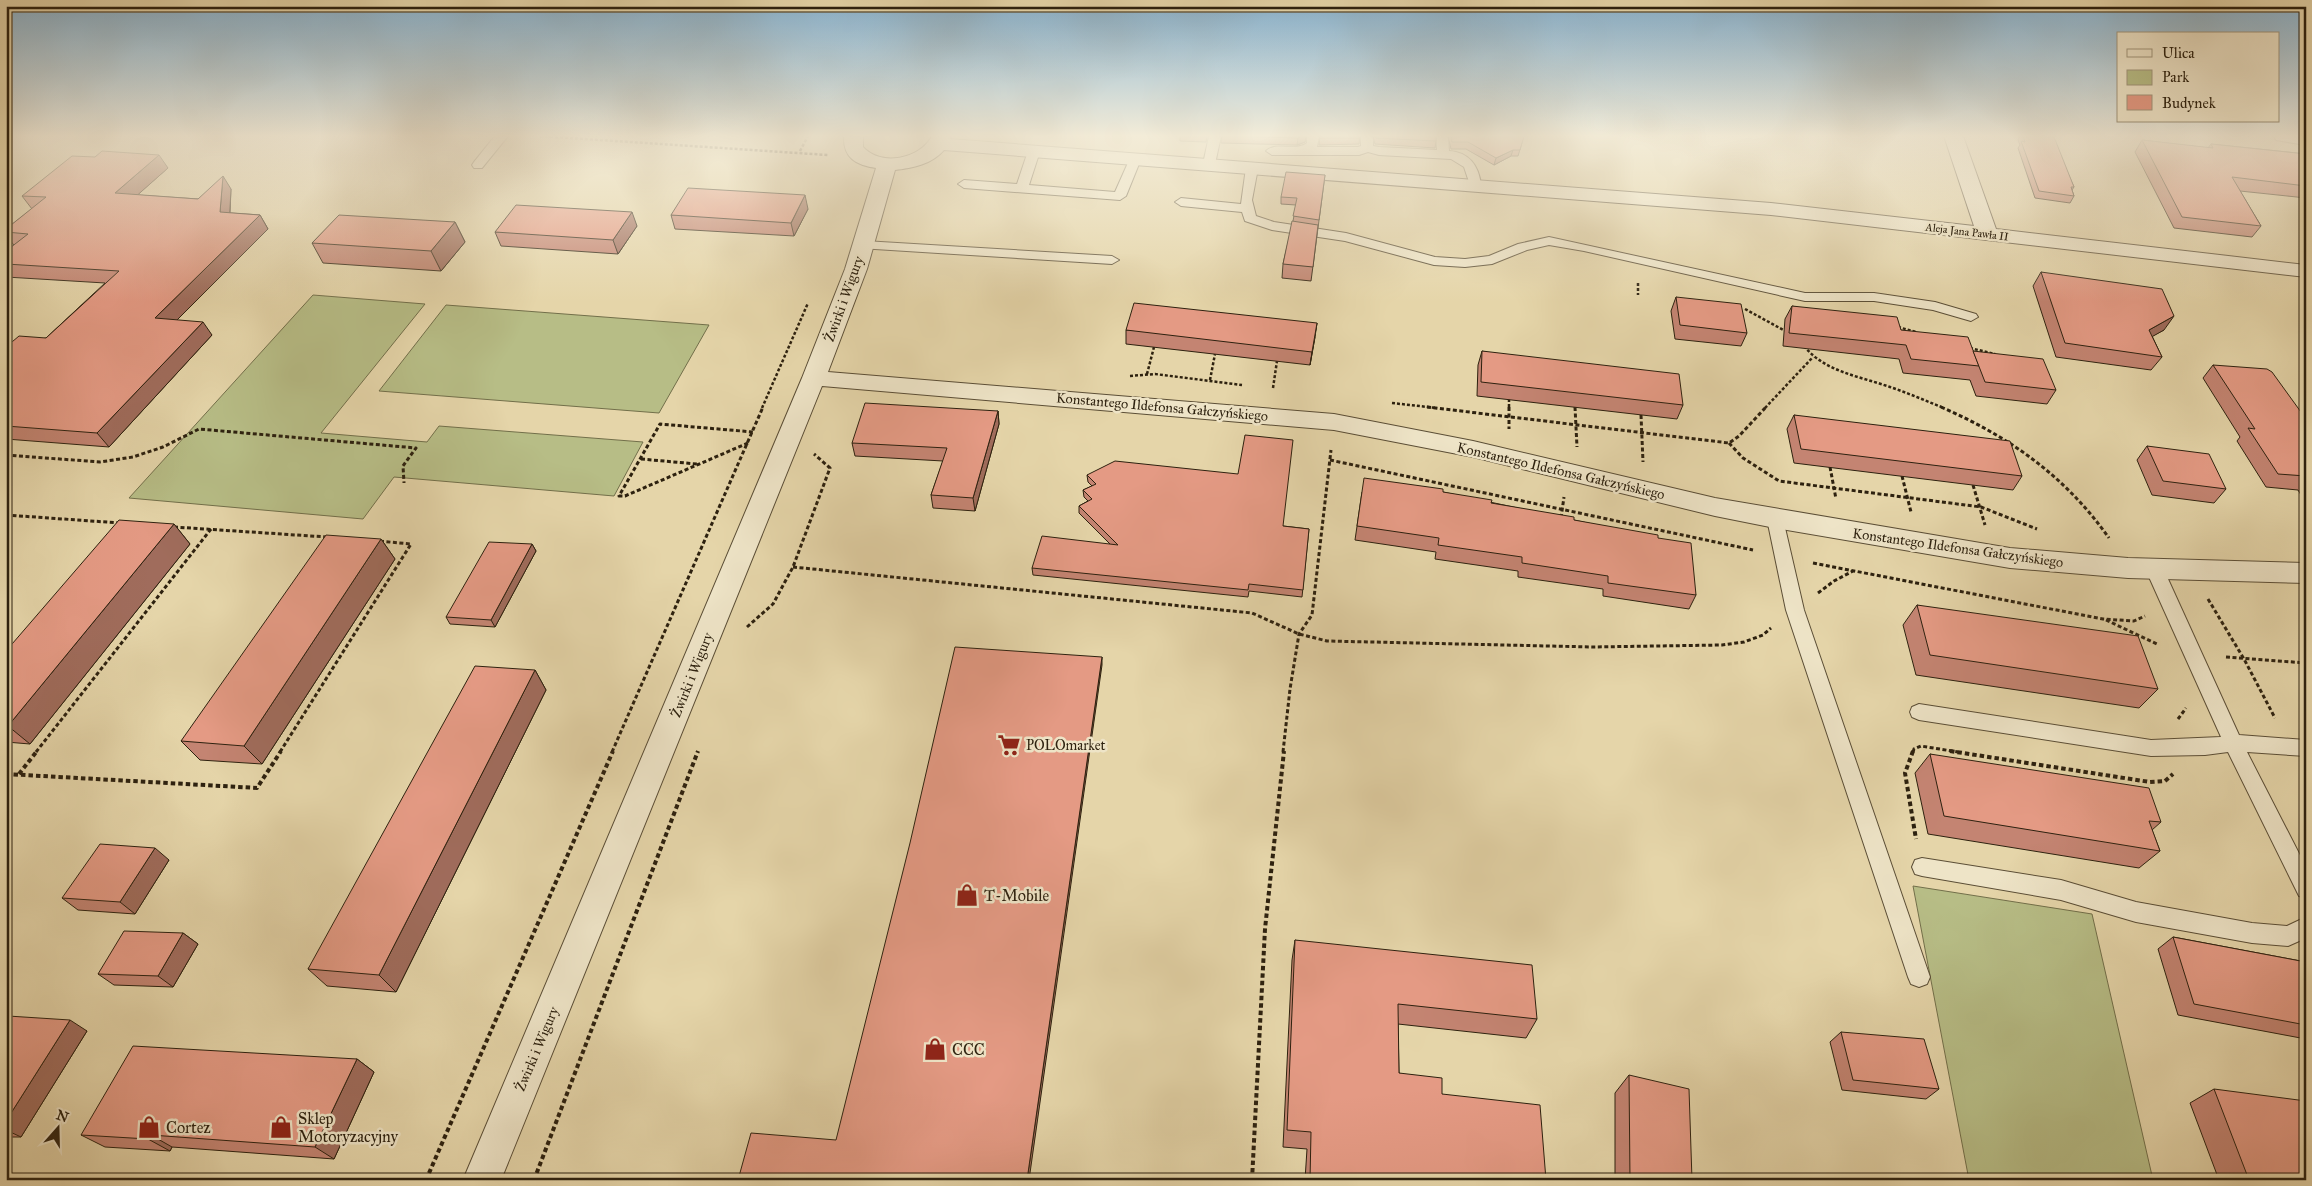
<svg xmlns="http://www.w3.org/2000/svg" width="2312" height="1186" viewBox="0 0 2312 1186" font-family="'IM FELL Great Primer',serif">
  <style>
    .green { fill: #b7bd86; stroke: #726f4a }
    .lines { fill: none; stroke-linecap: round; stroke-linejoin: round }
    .service-casing { stroke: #5b4e36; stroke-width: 2 }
    .minor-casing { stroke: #5b4e36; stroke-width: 2 }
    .path-far2 { stroke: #2d210f; stroke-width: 2.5; stroke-dasharray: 3 2; stroke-linecap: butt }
    .path-far1 { stroke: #2d210f; stroke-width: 3; stroke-dasharray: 4 2.5; stroke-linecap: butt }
    .path { stroke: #2d210f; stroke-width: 4; stroke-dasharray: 4.5 3; stroke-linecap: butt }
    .service { fill: #eee4c7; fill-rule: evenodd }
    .minor { fill: #eee4c7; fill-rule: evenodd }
    .wall { fill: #c48472; stroke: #2d210f }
    .shaded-wall { fill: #a06c5c; stroke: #2d210f }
    .building { fill: #e49a84; stroke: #2d210f }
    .labels { text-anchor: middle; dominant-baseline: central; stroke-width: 5; stroke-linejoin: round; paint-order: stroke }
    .far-street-label { font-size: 11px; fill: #2d210f; stroke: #eee4c7 }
    .street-label { font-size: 14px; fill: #2d210f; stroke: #eee4c7 }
    .poi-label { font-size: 14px; fill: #2d210f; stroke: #eee4c7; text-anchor: start }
    .near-poi-label { font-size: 16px; fill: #2d210f; stroke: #eee4c7; text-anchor: start }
  </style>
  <rect width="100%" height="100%" fill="#e5d5a9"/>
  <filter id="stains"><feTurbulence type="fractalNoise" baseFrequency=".004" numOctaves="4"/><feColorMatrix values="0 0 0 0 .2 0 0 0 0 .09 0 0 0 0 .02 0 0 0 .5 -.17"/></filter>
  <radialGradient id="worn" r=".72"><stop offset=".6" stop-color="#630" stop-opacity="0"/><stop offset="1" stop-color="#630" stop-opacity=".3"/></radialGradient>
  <g class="green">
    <polygon points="313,295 425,304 321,433 427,442 439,426 643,442 614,496 394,477 363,519 129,498"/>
    <polygon points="446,305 709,325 659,413 379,391"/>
    <polygon points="1913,886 2092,914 2153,1180 1969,1180"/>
  </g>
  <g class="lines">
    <defs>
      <g id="service">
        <polygon points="495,136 508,136 482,168 474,168 472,165 474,162"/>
        <polygon points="1209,136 1221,136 1215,164 1209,168 1203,164"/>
        <path d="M1307 136H1319L1317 147H1358L1361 146V136H1373V146L1379 147 1437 150 1436 136H1448L1449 151C1469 152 1479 166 1481 185L1475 189 1471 188 1464 167 1451 159 1379 155 1368 152 1359 155H1272L1266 151C1276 141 1296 152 1307 143Z"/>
        <polygon points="1034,147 1040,151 1029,185 1115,192 1131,156 1139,156 1141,159 1126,196 1120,200 964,188 958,184 964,180 1017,184 1028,151"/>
        <polygon points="1252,164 1258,168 1252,200 1256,216 1274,222 1346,233 1435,257 1465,259 1489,256 1518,244 1549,237 1805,293 1874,293 1935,302 1976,314 1978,317 1971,321 1933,310 1874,301 1805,301 1584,251 1549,245 1527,250 1492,264 1465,267 1434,265 1345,241 1272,230 1245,221 1242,212 1181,206 1175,202 1181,198 1241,204 1246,168"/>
        <polygon points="864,241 1112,256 1119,260 1112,264 859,248 857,245"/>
        <polygon points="1775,513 1781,515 1783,519 1804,610 1930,977 1927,984 1919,987 1911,984 1908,977 1786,610 1767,519 1769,515"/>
        <polygon points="2154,562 2160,563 2163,568 2239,735 2306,740 2306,756 2247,752 2306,867 2306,898 2299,896 2228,752 2205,755 2151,756 1919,720 1912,717 1910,712 1912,707 1919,704 2151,740 2221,737 2145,568 2148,563"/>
        <polygon points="1922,858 2061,880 2136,902 2252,923 2287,926 2306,917 2306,938 2288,946 2252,943 2136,922 2061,900 1922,876 1915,874 1912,867 1915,860"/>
      </g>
      <g id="minor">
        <path d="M844 136H863V147C881 167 920 159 932 136H951L950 139 1771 203 1974 226 1944 136H1963L1996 229 2306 265V277L1771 215 944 150C932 164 913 168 895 170L867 269 828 372 1334 414 1473 441 1715 498 2010 548 2128 558 2306 563V583L2128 578 2010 568 1775 528 1715 516 1473 457 1334 430 822 386 501 1180H463L802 378 845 269 876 168C856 165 843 158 844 136Z"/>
        <polygon points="2274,136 2306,136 2306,145 2276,140"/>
      </g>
    </defs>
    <use href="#service" class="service-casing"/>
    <use href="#minor" class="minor-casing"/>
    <g class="path-far2">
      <polyline points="540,136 828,155"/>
      <polyline points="800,151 808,136"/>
      <polyline points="1638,283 1638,295"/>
      <polyline points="1745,309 1787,332"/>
      <polyline points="1898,327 1916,332"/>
      <path d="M1804 346C1825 372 1859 376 1890 387 1908 393 1926 401 1944 408"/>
      <polyline points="1970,348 1995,354"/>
      <polyline points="1147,374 1154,347"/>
      <polyline points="1130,376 1155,374 1242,385"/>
      <polyline points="1210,380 1215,354"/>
      <polyline points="1273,388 1277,361"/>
      <polyline points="1509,399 1509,408"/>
      <polyline points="1392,403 1437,408"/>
      <polyline points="762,408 808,303"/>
      <polyline points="1765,408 1813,357"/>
    </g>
    <g class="path-far1">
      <polyline points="1427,407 1729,443 1739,436 1766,407"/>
      <polyline points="1509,407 1509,429"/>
      <polyline points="1575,407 1577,447"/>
      <path d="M1941 407C2010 437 2065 476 2109 538"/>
      <polyline points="1641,415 1643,462"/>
      <polyline points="748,443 625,496 619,496 660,424 753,432"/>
      <polyline points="1729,443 1743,458 1779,481 1981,507 2037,529"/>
      <polyline points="6,455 100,462 133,457 163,447 199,429 416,448 403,466 404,483"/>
      <polyline points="641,459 697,464"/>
      <polyline points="1330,460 1753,550"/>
      <polyline points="1830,467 1836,499"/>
      <polyline points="1902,476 1911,512"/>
      <polyline points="1973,485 1985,525"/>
      <polyline points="6,515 120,523"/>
      <polyline points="1561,518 1564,497"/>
      <polyline points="6,521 11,516"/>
      <polyline points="174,527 327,537"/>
      <polyline points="1813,563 2103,619 2134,621 2145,616"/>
      <polyline points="793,567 1252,613 1299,634 1327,641 1593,647 1722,645 1744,642 1763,635 1771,628"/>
      <polyline points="1818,593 1834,581 1853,571"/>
      <polyline points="2208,599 2244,659 2275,718"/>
      <polyline points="2106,620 2157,644"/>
      <polyline points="747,627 773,604 793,567 830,468 814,454"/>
      <polyline points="2226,657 2306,663"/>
      <polyline points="2178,719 2186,708"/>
      <polyline points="36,752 211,529"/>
      <polyline points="280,752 411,544 378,541"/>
      <polyline points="612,752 763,407"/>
      <polyline points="1283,752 1290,689 1299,634 1312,615 1331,450"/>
      <polyline points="1913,752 1914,749 1921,746 1958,752"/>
    </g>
    <g class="path">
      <polyline points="1913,751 1905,773 1916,839"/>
      <polyline points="1950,751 2150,782 2165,781 2173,774"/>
      <polyline points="6,774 257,788 281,751"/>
      <polyline points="19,774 37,751"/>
      <polyline points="426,1180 613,751"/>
      <polyline points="534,1180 698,751"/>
      <polyline points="1252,1180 1265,929 1284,751"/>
    </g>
    <use href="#service" class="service"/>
    <use href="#minor" class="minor"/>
  </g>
  <g class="wall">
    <polygon points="1180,136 1207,136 1206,142 1180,141"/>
    <polygon points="1222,136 1306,136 1305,142 1297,145 1221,143"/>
    <polygon points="1320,136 1360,136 1359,144 1319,145"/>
    <polygon points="1373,136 1436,136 1436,141 1435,148 1375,144"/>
    <polygon points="1448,136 1524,136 1518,156 1511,156 1494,165 1466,149 1451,149"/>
    <polygon points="2020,136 2051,136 2074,187 2072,190 2074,196 2070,203 2035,198 2018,148 2020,145 2018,140"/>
    <polygon points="2142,140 2208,148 2211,144 2306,154 2306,198 2240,191 2261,226 2252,237 2174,228 2135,152"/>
    <polygon points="168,168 137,195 198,199 231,189 230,213 260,215 268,229 177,320 212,335 109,447 6,439 6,347 46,338 105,283 6,277 6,251 14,245 6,236 6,229 32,209 22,196"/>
    <polygon points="1325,175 1311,281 1282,278 1283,264 1293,221 1296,205 1281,204 1281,197"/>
    <polygon points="808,209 794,236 675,229 671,215"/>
    <polygon points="455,222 465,242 441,271 323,263 312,243"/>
    <polygon points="637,226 618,254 501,246 495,232"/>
    <polygon points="2041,272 2164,330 2152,336 2162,357 2151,370 2056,357 2033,286"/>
    <polygon points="1676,297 1747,333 1741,346 1675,339 1671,311"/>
    <polygon points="1792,306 1901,330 1973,351 2056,390 2047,404 1976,396 1970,380 1903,373 1899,359 1783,346 1785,319"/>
    <polygon points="1126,330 1315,337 1310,365 1126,344"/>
    <polygon points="1482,351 1683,405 1677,419 1477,396 1478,365"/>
    <polygon points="2213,365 2306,419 2306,495 2301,495 2298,490 2266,487 2237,441 2240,437 2203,378"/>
    <polygon points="998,411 999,424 975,511 933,508 931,495 943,461 855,456 852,443"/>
    <polygon points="1794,415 2022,476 2013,490 1794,463 1787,429"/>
    <polygon points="2147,446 2226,489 2214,503 2152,495 2137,460"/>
    <polygon points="1087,475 1283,526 1309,529 1302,597 1249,591 1248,597 1033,575 1032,568 1110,544 1079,513 1079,506 1088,501 1084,497 1083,490 1092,486 1088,482"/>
    <polygon points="1362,492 1443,492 1658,538 1696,595 1689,609 1603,596 1603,589 1518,577 1518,571 1435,559 1436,552 1355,540"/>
    <polygon points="174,524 190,544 30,744 6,742 6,651"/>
    <polygon points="381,539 395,559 262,764 200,760 181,741"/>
    <polygon points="532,544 536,551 495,627 450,624 446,617"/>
    <polygon points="1917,605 2158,689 2139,708 1916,675 1903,625"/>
    <polygon points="2306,666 2306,679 2301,670"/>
    <polygon points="535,670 546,690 396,992 327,986 308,969"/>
    <polygon points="1930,754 2161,822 2152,830 2160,851 2139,868 1928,834 1915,773"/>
    <polygon points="169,860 135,914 78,910 62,898"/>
    <polygon points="183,933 198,944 173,987 114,985 98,974"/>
    <polygon points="2173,937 2306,962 2306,1039 2178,1015 2158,949"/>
    <polygon points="1295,940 1537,1019 1526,1038 1398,1024 1399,1073 1442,1094 1546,1180 1305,1180 1307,1149 1283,1147 1292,960"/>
    <polygon points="6,1018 87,1031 21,1137 6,1137"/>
    <polygon points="1841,1032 1939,1089 1926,1099 1842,1090 1830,1042"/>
    <polygon points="357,1059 374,1072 334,1159 172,1147 170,1151 105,1147 81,1135"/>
    <polygon points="1629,1075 1692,1180 1615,1180 1615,1093"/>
    <polygon points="2214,1089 2306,1180 2219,1180 2190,1103"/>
  </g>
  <g class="shaded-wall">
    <polygon points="1302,136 1306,136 1305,142 1297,145 1298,138"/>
    <polygon points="1513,150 1511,156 1494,165 1496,158"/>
    <polygon points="159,155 168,168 124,207 115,193"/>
    <polygon points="223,176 231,189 229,226 220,212"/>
    <polygon points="805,195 808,209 794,236 791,223"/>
    <polygon points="632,212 637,226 618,254 613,240"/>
    <polygon points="260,215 268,229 165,332 155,318"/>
    <polygon points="455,222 465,242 441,271 431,251"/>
    <polygon points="2174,316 2164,330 2139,344 2149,330"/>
    <polygon points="203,322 212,335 109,447 97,433"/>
    <polygon points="1317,323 1315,337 1310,365 1312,352"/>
    <polygon points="998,411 999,424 975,511 973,498"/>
    <polygon points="174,524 190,544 30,744 8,726"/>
    <polygon points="381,539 395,559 262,764 244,746"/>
    <polygon points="532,544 536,551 495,627 491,620"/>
    <polygon points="1102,657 1102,665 1029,1180 1027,1180"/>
    <polygon points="535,670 546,690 396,992 379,975"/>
    <polygon points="155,848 169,860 135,914 120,902"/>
    <polygon points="183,933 198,944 173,987 158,976"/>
    <polygon points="70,1020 87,1031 21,1137 6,1130 6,1121"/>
    <polygon points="357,1059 374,1072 334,1159 315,1147"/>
    <polygon points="151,1135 172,1147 170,1151 148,1139"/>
  </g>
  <g class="building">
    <polygon points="1227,136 1302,136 1298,138"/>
    <rect x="1320" y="136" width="40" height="2"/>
    <polygon points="1376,136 1436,136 1436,141 1376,138"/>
    <polygon points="1451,136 1524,136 1520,150 1513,150 1496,158 1468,142 1452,142"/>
    <polygon points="2023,136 2054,137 2074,187 2071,187 2074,196 2039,191 2021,141 2025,142"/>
    <polygon points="2142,140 2213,148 2211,144 2306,154 2306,186 2232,177 2261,226 2182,217"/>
    <polygon points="102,151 159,155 115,193 198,199 223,176 220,212 260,215 155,318 203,322 97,433 6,426 6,347 19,336 46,338 119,271 6,264 6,251 28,234 6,232 6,229 46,197 22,196 72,156 95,157"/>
    <polygon points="1286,172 1325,175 1319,220 1293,216 1297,198 1281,197"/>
    <polygon points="688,188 805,195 791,223 671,215"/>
    <polygon points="516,205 632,212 613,240 495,232"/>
    <polygon points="339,215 455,222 431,251 312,243"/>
    <polygon points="1292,221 1318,225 1313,267 1283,264"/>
    <polygon points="2041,272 2162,289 2174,316 2149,330 2162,357 2065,343"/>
    <polygon points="1676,297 1741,304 1747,333 1680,325"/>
    <polygon points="1134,303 1317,323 1312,352 1126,330"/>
    <polygon points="1792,306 1897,317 1901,330 1968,337 1979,366 1911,359 1906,345 1789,333"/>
    <polygon points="1482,351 1679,374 1683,405 1481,382"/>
    <polygon points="1973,351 2043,359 2056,390 1985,382"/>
    <polygon points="2213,365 2267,369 2272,372 2306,419 2306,476 2278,474 2248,428 2255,429"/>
    <polygon points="865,403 998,411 973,498 931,495 947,448 852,443"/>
    <polygon points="1794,415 2010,441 2022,476 1801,449"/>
    <polygon points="1245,435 1293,440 1283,526 1309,529 1303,590 1249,584 1248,590 1032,568 1042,536 1118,545 1079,506 1092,499 1083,490 1096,484 1087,475 1115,461 1238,474"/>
    <polygon points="2147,446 2209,454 2226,489 2163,481"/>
    <polygon points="1364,478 1443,489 1443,492 1492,500 1491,503 1574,517 1574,520 1658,535 1658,538 1691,543 1696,595 1608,583 1608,576 1522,563 1522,557 1438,545 1439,538 1357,526"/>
    <polygon points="119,520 174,524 8,726 6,725 6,651"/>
    <polygon points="326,535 381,539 244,746 181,741"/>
    <polygon points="489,542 532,544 491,620 446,617"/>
    <polygon points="1917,605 2138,636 2158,689 1930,655"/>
    <polygon points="955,647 1102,657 1027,1180 738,1180 751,1133 836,1140 910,843"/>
    <polygon points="475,666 535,670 379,975 308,969"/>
    <polygon points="1930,754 2149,788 2161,822 2149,821 2160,851 1944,816"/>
    <polygon points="100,844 155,848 120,902 62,898"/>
    <polygon points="124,931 183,933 158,976 98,974"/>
    <polygon points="2173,937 2306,962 2306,1025 2194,1004"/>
    <polygon points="1295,940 1532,965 1537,1019 1398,1004 1399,1073 1442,1078 1442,1094 1540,1105 1546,1180 1310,1180 1311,1132 1287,1130"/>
    <polygon points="8,1016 70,1020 6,1121 6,1018"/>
    <polygon points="1841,1032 1924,1039 1939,1089 1853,1080"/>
    <polygon points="133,1046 357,1059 315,1147 151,1135 148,1139 81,1135"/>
    <polygon points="1629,1075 1689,1089 1692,1180 1630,1180"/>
    <polygon points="2214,1089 2306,1101 2306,1180 2249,1180"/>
  </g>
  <linearGradient id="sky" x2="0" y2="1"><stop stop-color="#89b5d3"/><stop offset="0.45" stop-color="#f3ecd8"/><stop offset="1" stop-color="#f3ecd8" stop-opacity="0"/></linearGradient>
  <rect width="2312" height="302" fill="url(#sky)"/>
  <defs>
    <symbol id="supermarket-bare" viewBox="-9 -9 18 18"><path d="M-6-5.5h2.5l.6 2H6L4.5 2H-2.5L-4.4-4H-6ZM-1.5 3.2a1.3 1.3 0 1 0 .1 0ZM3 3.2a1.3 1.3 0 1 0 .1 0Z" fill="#8f2418" stroke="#eee4c7" stroke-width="2.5" paint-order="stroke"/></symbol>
    <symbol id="shop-bare" viewBox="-9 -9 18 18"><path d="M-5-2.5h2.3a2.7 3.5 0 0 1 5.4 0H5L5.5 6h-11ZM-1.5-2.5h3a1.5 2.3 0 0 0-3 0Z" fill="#8f2418" stroke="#eee4c7" stroke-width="2.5" paint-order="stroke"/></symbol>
  </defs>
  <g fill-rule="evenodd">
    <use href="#supermarket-bare" x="993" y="729" width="32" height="32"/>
    <use href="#shop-bare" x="951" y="879" width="32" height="32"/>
    <use href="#shop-bare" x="919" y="1033" width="32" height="32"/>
    <use href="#shop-bare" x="133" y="1111" width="32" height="32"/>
    <use href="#shop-bare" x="265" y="1111" width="32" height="32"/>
  </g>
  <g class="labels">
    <g class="far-street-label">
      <text transform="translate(1967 232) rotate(7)">Aleja Jana Pawła II</text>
    </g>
    <g class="street-label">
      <text transform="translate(844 299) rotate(-70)">Żwirki i Wigury</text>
      <text transform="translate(1162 407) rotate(5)">Konstantego Ildefonsa Gałczyńskiego</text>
      <text transform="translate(1561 471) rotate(13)">Konstantego Ildefonsa Gałczyńskiego</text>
      <text transform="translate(1958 548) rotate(8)">Konstantego Ildefonsa Gałczyńskiego</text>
      <text transform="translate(692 675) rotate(-68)">Żwirki i Wigury</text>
      <text transform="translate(537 1049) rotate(-67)">Żwirki i Wigury</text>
    </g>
    <g class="poi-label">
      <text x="1026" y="745">POLOmarket</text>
    </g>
    <g class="near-poi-label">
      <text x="984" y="895">T-Mobile</text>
      <text x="952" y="1049">CCC</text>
      <text x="298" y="1118">Sklep<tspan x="298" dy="18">Motoryzacyjny</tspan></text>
      <text x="166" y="1127">Cortez</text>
    </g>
  </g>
  <rect width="2312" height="1186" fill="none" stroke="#e5d5a9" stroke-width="25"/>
  <rect x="8" y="8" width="2297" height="1171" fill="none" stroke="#2d210f" stroke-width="2.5"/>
  <rect x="12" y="12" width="2287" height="1161" fill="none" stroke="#2d210f"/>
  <rect x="2117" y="32" width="162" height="90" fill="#eee4c7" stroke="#a1967d"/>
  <rect x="2127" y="49" width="25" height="8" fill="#eee4c7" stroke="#a1967d"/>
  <text x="2162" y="58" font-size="15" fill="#2d210f">Ulica</text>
  <rect x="2127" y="70" width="25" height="15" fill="#b7bd86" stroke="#a1967d"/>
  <text x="2162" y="82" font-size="15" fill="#2d210f">Park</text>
  <rect x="2127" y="95" width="25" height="15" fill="#e49a84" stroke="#a1967d"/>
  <text x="2162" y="108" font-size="15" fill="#2d210f">Budynek</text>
  <g transform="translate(58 1128) rotate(20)" stroke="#eee4c7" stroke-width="4" paint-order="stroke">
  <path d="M0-4L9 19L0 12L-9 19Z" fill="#2d210f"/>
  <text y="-8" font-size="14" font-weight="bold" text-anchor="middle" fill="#2d210f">N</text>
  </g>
  <rect width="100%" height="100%" filter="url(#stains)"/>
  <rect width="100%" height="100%" fill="url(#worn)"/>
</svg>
